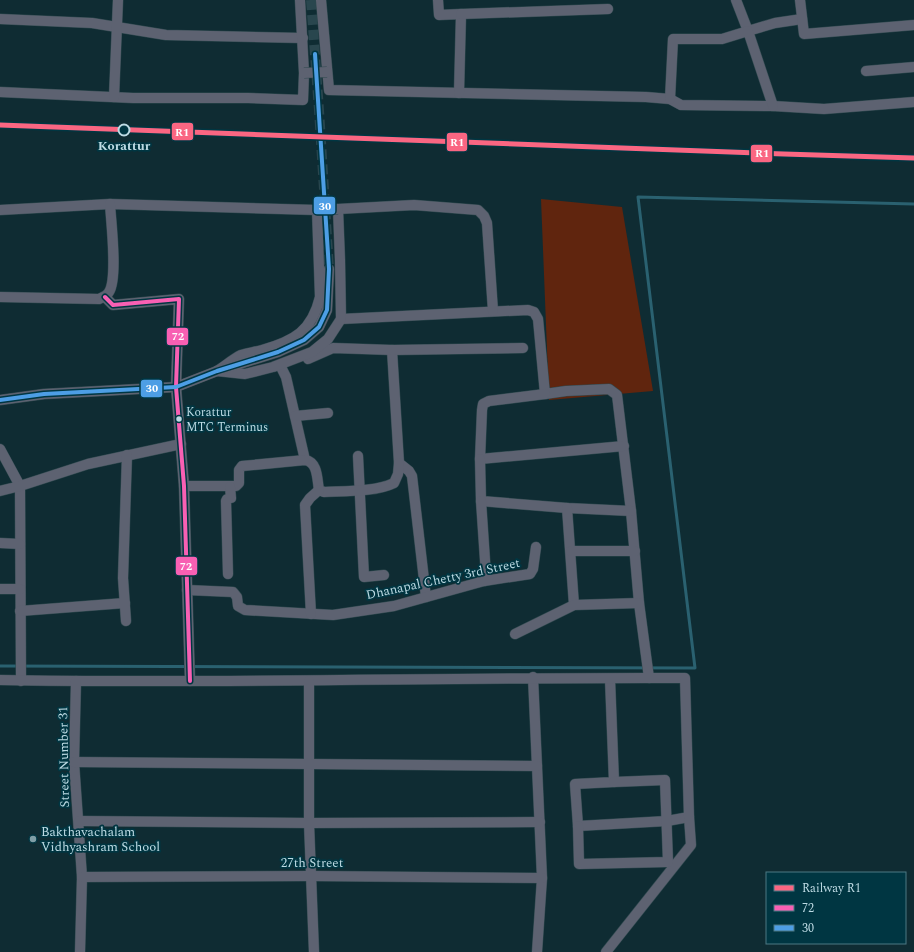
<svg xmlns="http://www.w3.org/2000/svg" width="914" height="952" viewBox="0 0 914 952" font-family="Spectral,serif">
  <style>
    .green { fill: #60250e }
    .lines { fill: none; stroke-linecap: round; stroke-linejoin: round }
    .stream { stroke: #2a6170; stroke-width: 3 }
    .minor-tunnel { stroke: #29464e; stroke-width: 10; stroke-dasharray: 10 5; stroke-linecap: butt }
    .minor-casing { stroke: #314a50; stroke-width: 11 }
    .minor { stroke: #5d6271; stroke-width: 10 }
    .minor-bridge-casing { stroke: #314a50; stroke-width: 11; stroke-linecap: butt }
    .minor-bridge { stroke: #5d6271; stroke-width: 10 }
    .bus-1-casing { stroke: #003642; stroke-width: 7 }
    .bus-2-casing { stroke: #003642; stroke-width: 7 }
    .bus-1 { stroke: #f860b3; stroke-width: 4 }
    .bus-2 { stroke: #4d9ee5; stroke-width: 4 }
    .rail-1-casing { stroke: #003642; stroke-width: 8 }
    .rail-1 { stroke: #fa6682; stroke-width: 5 }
    .stop-dot { fill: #003642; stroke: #bddbe4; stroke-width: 2 }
    .bus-dot { fill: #bddbe4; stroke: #003642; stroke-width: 1.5 }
    .poi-dot { fill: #809ea6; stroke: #003642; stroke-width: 1.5 }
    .labels { text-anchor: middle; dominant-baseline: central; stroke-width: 3.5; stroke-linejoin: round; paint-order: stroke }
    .bus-label { font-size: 12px; fill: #bddbe4; stroke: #003642; text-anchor: start }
    .stop-label { font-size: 13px; font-weight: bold; fill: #bddbe4; stroke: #003642 }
    .street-label { font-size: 13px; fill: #bddbe4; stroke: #003642 }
    .poi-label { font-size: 13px; fill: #bddbe4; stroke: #003642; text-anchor: start }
    .line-badge { stroke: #003642; stroke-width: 1.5 }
    .badge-label { font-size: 11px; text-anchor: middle; font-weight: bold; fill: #fff }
  </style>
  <rect width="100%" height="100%" fill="#0f2c33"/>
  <polygon class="green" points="541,199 622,207 653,391 549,400"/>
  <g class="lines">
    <polyline class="stream" points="0,666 695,668 638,197 914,204"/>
    <polyline class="minor-tunnel" points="311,0 319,110 329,269"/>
    <defs>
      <g id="minor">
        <polyline points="321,0 329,90 646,97 670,99 681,105 773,106 824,109 914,102"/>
        <polyline points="438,0 439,15 461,14 459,93"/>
        <polyline points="736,0 748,31 775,23 802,19"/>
        <polyline points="800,0 804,34 914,25"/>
        <polyline points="461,14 608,9"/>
        <polyline points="0,19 92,23 166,35 303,38"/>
        <polyline points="866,71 914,67"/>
        <polyline points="0,92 133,98 248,98 303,100 304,73 300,0"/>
        <polyline points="114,97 118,0"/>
        <polyline points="670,99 673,39 722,39 748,31 773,106"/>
        <path d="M0 210 110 204 317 210 320 297C312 331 294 341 262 350 255 352 247 353 241 355 233 359 225 366 217 371"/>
        <path d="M0 297 99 299C103 297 107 296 109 292 118 278 111 222 110 204"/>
        <polyline points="105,297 113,305 179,299 176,387 184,486 190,681"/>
        <polyline points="341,319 528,310 534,312 538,319 545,394 566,391 609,389 617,395 631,511 639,603 649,678"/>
        <polyline points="392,350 399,463 409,471 412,476 426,597"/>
        <polyline points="308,359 333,348 392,350 523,348"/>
        <polyline points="280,365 286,377 305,460"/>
        <polyline points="217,371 245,374 273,367 312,352 328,339 341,319 340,260 338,209 414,205 478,210 484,216 487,223 493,311"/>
        <polyline points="545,394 489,401 483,404 482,410 480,459 624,446"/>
        <polyline points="0,400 44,394 176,387 217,371 278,352 304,340 319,327 327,310 329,269"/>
        <polyline points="295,416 328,413"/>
        <polyline points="0,449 20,486 21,681"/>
        <polyline points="358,456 364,577 384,575"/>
        <polyline points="480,459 481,501 567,508 631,511"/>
        <path d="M184 486H236L239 483V470L242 466 305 460C318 462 317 479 319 490L324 492C344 491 376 492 394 483L398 474 399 463"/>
        <polyline points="0,491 20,486 88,464 181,444"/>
        <polyline points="481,501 486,575 484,581"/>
        <polyline points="567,508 574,605"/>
        <polyline points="0,543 20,544"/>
        <polyline points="571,551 635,551"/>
        <polyline points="228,574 226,501 227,499 231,498 230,487"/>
        <polyline points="0,589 20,589"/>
        <polyline points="187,590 233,592 237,597 238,606 245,610 333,615 394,606 484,581 530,574 533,569 536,547"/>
        <polyline points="20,611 125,603"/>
        <polyline points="311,614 305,505 310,498 319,490"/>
        <polyline points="126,621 123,578 127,455"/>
        <polyline points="515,634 574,605 639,603"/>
        <polyline points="533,677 542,878 537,952"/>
        <polyline points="610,679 614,782 575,784 578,826 667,821 689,817"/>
        <path d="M0 680C228 684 457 677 685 678L689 817 691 845 606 952"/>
        <polyline points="76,681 74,762 82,877 80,952"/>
        <polyline points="309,681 309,823 314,952"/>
        <polyline points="74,762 537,766"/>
        <polyline points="79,821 309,823 540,822"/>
        <polyline points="578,826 579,864 668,862 665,780 614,782"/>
        <polyline points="82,877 311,876 542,878"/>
      </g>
    </defs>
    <use href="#minor" class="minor-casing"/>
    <use href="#minor" class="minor"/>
    <defs>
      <g id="minor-bridge">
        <polyline points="304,73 327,72"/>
        <polyline points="317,210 338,209"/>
      </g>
    </defs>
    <use href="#minor-bridge" class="minor-bridge-casing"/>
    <use href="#minor-bridge" class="minor-bridge"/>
    <defs>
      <polyline id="bus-1" points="105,297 113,305 179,299 176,387 184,486 190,681"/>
      <polyline id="bus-2" points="0,400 44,394 176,387 217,371 278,352 304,340 319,327 327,310 329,269 315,54"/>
    </defs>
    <use href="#bus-1" class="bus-1-casing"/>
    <use href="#bus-2" class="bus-2-casing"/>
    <use href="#bus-1" class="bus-1"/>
    <use href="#bus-2" class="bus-2"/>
    <defs>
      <polyline id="rail-1" points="0,125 784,154 914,158"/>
    </defs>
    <use href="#rail-1" class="rail-1-casing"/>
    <use href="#rail-1" class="rail-1"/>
  </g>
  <circle class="stop-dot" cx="124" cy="130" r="5.5"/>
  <circle class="bus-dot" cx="179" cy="419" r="3.5"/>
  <circle class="poi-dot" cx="33" cy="839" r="4"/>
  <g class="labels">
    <g class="bus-label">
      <text x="186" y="412">Korattur<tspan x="186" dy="15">MTC Terminus</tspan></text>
    </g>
    <g class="stop-label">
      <text x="124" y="146">Korattur</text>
    </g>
    <g class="street-label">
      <text transform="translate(443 579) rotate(-12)">Dhanapal Chetty 3rd Street</text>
      <text transform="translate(64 757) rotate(-91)">Street Number 31</text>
      <text x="312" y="863">27th Street</text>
    </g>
    <g class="poi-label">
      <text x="41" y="832">Bakthavachalam<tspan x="41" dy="15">Vidhyashram School</tspan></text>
    </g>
  </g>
  <g class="line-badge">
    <rect x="171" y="122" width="23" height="19" rx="4" fill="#fa6682"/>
    <rect x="446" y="132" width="22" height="20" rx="4" fill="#fa6682"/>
    <rect x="750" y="144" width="23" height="19" rx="4" fill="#fa6682"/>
    <rect x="313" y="196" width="23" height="19" rx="4" fill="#4d9ee5"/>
    <rect x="166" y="327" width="23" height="19" rx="4" fill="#f860b3"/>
    <rect x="140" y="379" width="23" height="19" rx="4" fill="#4d9ee5"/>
    <rect x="175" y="556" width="23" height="20" rx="4" fill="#f860b3"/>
  </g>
  <g class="badge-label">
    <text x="182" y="136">R1</text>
    <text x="457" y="146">R1</text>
    <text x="762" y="157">R1</text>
    <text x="325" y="210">30</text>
    <text x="178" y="340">72</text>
    <text x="152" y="392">30</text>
    <text x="186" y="570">72</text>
  </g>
  <rect x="766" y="872" width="140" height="72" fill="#003642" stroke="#4c7883"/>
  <rect x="774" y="885" width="20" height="6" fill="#fa6682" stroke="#4c7883"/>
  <text x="802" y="892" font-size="12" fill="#bddbe4">Railway R1</text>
  <rect x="774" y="905" width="20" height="6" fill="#f860b3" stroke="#4c7883"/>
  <text x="802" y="912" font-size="12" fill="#bddbe4">72</text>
  <rect x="774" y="925" width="20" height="6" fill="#4d9ee5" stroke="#4c7883"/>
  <text x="802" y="932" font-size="12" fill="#bddbe4">30</text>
</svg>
